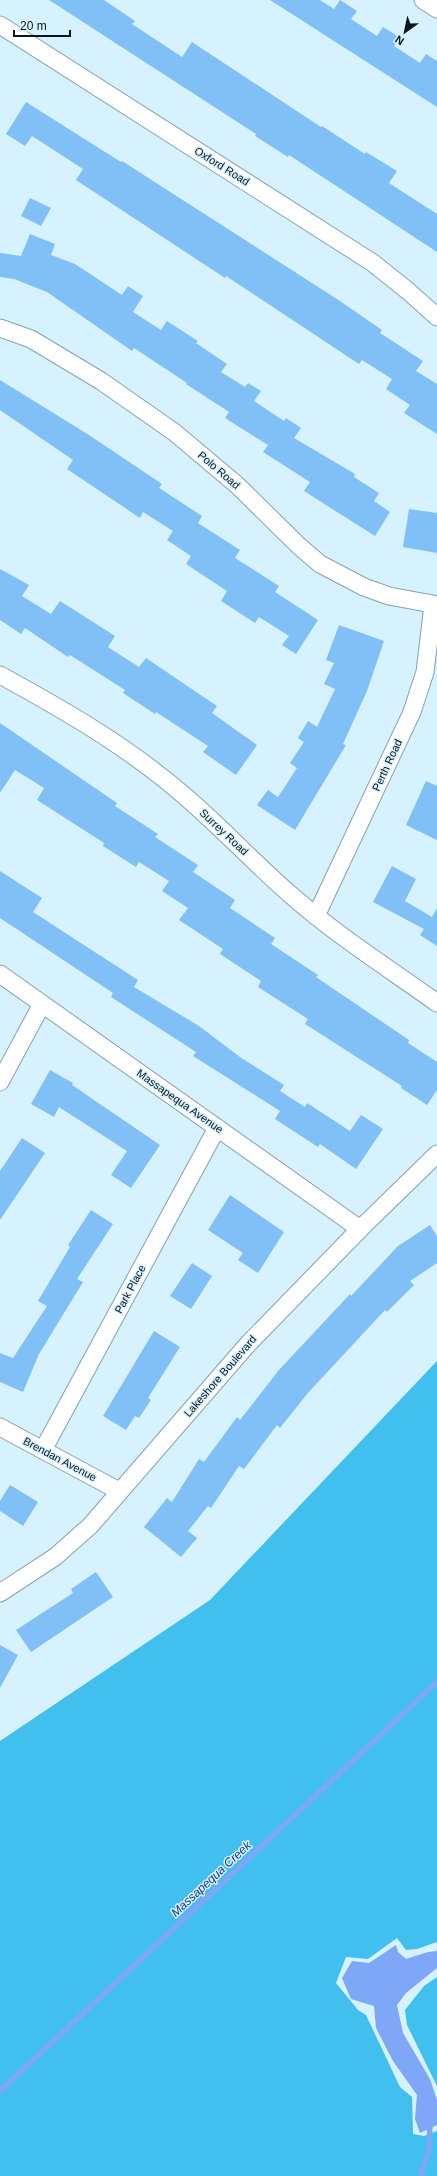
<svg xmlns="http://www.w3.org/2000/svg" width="437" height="2176" viewBox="0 0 437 2176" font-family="Helvetica,sans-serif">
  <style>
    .forest { fill: #41bfee }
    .water { fill: #7ea7f8 }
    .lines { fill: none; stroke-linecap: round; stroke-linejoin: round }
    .stream { stroke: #7ea7f8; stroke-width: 5.5 }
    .building { fill: #80c0f6 }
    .minor-casing { stroke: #88a1ad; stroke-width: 19 }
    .minor { stroke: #fff; stroke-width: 17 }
    .labels { text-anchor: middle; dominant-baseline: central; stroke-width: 3; stroke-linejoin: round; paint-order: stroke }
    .street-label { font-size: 11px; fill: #0b1418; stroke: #d6f2fe }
    .water-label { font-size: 12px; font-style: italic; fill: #0f3591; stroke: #d6f2fe }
  </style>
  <rect width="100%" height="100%" fill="#d6f2fe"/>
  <g class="forest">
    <polygon points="437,1361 437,1942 417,1949 406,1950 397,1938 368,1959 346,1957 336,1983 358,2010 366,2015 400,2087 412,2097 413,2134 424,2136 437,2131 437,2176 0,2176 0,1741 210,1600"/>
    <polygon points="437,1977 437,2086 407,2025 405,2010 424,1986"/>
  </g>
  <polygon class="water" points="396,1945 398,1952 406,1959 428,1952 437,1951 437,1968 406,1993 397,2005 403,2033 430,2079 437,2100 437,2125 420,2133 415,2119 417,2095 393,2061 376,2028 374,2006 351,1999 342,1978 352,1961 369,1963"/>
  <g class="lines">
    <g class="stream">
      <polyline points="0,2091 437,1682"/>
      <polyline points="423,2176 421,2172 429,2152 430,2122"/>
    </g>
  </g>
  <g class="building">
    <polygon points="49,0 104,0 135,21 132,24 182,57 192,42 321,127 322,126 365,154 366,152 397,171 389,183 437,214 437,252 289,155 288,157 255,136 256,134"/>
    <polygon points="270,0 320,0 334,9 340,0 357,11 351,19 377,36 383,27 399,37 394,46 420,63 426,54 437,61 437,107"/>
    <polygon points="26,102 121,162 122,161 340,301 382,330 380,333 423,361 416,371 437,384 437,434 404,413 410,405 386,389 392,379 362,360 359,364 226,276 225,278 76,180 83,169 32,136 25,146 6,134"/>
    <polygon points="30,198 51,208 41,226 21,216"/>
    <polygon points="30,234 55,244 51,255 75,264 122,295 128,286 143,296 133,312 161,330 167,321 198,341 196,343 227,364 221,372 245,387 248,383 261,391 254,401 284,421 286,418 301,428 294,438 355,474 354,477 379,493 374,501 390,512 375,536 304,491 310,482 263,452 268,445 225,418 229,412 186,384 187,383 134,348 132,351 47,292 14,279 0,277 0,253 21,256"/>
    <polygon points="0,380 89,435 162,484 159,488 202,516 198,523 240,550 235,558 279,586 275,592 318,620 296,654 282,645 289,636 259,617 255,623 221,601 227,591 186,564 191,556 167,540 173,531 143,512 140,518 67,469 73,460 0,410"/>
    <polygon points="409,509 437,513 437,553 403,547"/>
    <polygon points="0,569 29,585 22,596 51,614 60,601 115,636 108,647 139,667 146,658 217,706 212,713 257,745 236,775 203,752 208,746 156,712 155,714 123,693 125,690 70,655 68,657 25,628 21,634 0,620"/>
    <polygon points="339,625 384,641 367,691 343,744 346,745 295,830 257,805 268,790 278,797 297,768 290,763 304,742 298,738 308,721 317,727 335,689 324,684 334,663 326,660"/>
    <polygon points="0,723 117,803 115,806 158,834 155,837 198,865 193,872 235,900 230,908 275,938 271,944 318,975 316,977 409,1040 408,1043 437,1062 437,1090 427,1105 401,1088 402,1086 305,1024 308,1019 258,987 261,981 220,954 223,949 179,920 188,908 162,891 169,881 139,862 136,867 103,846 104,843 37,800 44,788 15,770 0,793"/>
    <polygon points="426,781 437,786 437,840 406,825"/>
    <polygon points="392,866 416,879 405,901 432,917 437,908 437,946 420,935 424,929 373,902"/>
    <polygon points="0,871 42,898 33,912 138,980 134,987 199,1026 240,1057 284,1085 280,1091 305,1107 307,1103 350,1131 361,1115 383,1129 356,1169 320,1144 318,1147 275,1119 280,1111 193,1056 196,1052 111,997 113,993 0,918"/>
    <polygon points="50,1070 73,1083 72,1085 160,1145 131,1188 111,1175 127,1151 59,1107 54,1117 31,1104"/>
    <polygon points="22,1138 45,1153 0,1220 0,1171"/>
    <polygon points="230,1195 284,1232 258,1273 238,1260 243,1253 208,1230"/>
    <polygon points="91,1210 113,1224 77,1279 83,1282 39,1354 23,1392 0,1382 0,1353 13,1358 47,1306 38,1301 70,1247 68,1245"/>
    <polygon points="430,1225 437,1236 437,1263 410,1281 414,1285 387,1312 385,1310 307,1394 280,1428 277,1425 244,1469 239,1466 211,1508 208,1506 188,1531 197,1538 181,1557 144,1527 167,1498 172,1502 199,1459 204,1462 237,1417 240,1420 279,1370 350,1294 351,1296 398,1246"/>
    <polygon points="192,1263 212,1276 191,1309 170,1296"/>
    <polygon points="154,1331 180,1347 148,1398 151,1400 139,1418 135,1416 126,1430 103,1416"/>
    <polygon points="10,1485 38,1502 23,1526 0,1511 0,1501"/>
    <polygon points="96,1572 113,1597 31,1652 16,1630 73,1593 71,1589"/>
    <polygon points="0,1645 18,1655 0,1688"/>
  </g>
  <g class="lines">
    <defs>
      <g id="minor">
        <polyline points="423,0 437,9"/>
        <polyline points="0,25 373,263 408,291 437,317"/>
        <polyline points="0,328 31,339 101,381 174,432 237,485 299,546 320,564 364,587 389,596 437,605"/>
        <path d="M0 675C66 711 130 748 187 798 223 829 255 864 291 895 336 935 388 968 437 1003"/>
        <polyline points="316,916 412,712 425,672 433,605"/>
        <polyline points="0,974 360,1229"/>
        <polyline points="0,1082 42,1004"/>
        <polyline points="0,1427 119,1491"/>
        <polyline points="43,1450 217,1128"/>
        <polyline points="0,1593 55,1557 90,1526 248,1344 360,1229 437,1154"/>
      </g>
    </defs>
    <use href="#minor" class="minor-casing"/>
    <use href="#minor" class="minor"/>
  </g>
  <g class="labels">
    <g class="street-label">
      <text transform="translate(222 166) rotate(32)">Oxford Road</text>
      <text transform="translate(219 470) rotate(41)">Polo Road</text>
      <text transform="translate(387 765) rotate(-65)">Perth Road</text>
      <text transform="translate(224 832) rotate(43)">Surrey Road</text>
      <text transform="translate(180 1101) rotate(35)">Massapequa Avenue</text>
      <text transform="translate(130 1289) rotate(-62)">Park Place</text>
      <text transform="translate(220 1376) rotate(-49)">Lakeshore Boulevard</text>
      <text transform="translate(60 1459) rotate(28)">Brendan Avenue</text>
    </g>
    <g class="water-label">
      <text transform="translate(211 1879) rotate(-43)">Massapequa Creek</text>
    </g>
  </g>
  <g transform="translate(405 32) rotate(213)" stroke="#d6f2fe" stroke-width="3" paint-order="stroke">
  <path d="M0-3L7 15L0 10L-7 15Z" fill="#0b1418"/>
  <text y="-6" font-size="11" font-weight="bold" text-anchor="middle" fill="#0b1418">N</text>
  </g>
  <path d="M14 30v6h56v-6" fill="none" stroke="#0b1418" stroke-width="2"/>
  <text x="20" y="30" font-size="12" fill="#0b1418" stroke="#d6f2fe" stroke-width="3" paint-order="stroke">20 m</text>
</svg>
